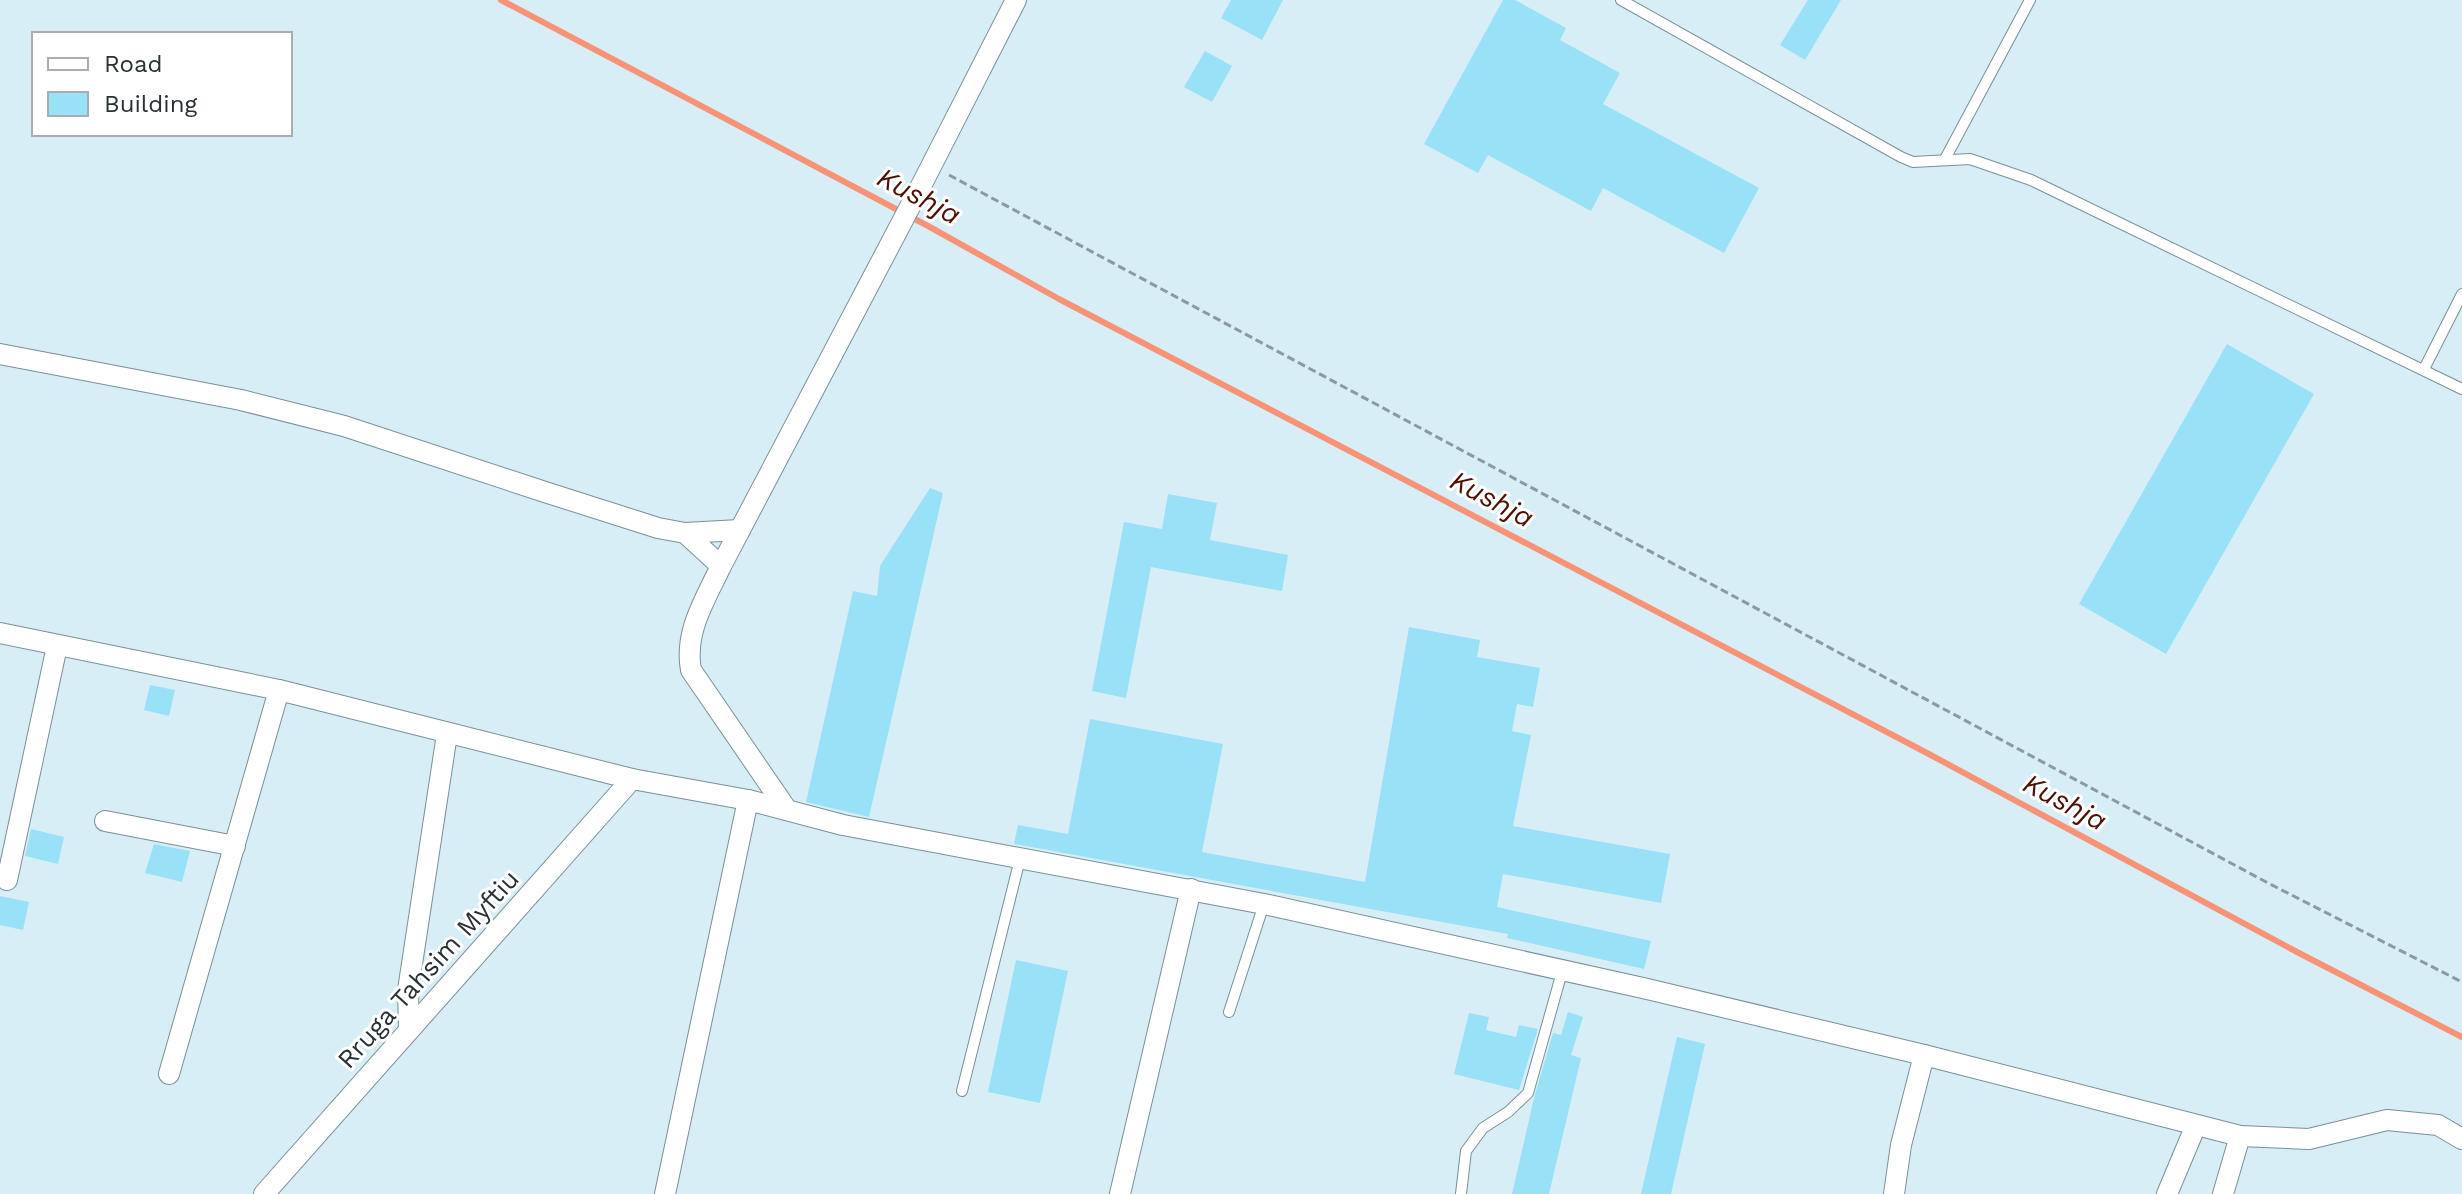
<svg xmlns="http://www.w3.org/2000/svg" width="2462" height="1194" viewBox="0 0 2462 1194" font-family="'Work Sans',sans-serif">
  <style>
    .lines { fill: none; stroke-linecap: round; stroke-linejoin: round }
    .stream { stroke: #f89377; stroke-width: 6 }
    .building { fill: #99e1f7 }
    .lane-casing { stroke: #7a9096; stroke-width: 12 }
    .street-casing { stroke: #7a9096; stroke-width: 22 }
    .path { stroke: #8a9aa0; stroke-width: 3; stroke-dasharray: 8 4; stroke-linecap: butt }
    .lane { stroke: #fff; stroke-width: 10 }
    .street { stroke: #fff; stroke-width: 20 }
    .labels { text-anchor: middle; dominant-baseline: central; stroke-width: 6; stroke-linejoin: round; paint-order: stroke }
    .street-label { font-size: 26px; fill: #283134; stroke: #fff }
    .water-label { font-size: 28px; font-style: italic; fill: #4e1000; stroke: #fff }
  </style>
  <rect width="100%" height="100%" fill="#d7eef6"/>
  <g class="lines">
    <polyline class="stream" points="501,0 928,226 1059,299 1927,753 2297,952 2462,1037"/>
  </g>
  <g class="building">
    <polygon points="1231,0 1283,0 1262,40 1221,18"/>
    <polygon points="1503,0 1515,0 1566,28 1560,40 1620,73 1603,104 1759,188 1724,253 1603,188 1591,211 1488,155 1478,173 1424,144"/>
    <polygon points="1808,0 1841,0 1805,60 1780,45"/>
    <polygon points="1205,51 1232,66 1212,102 1184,87"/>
    <polygon points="2227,344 2314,394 2166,654 2079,604"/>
    <polygon points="930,488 943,493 869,817 806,802 853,591 877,596 880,566"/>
    <polygon points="1168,494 1217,503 1210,540 1288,555 1282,591 1151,567 1126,698 1092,691 1124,522 1162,529"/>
    <polygon points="1409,627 1480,640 1477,657 1540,668 1533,707 1517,704 1512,731 1531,735 1513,826 1670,854 1661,903 1503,874 1497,907 1651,941 1644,969 1507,938 1508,934 1014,844 1018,825 1068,834 1090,719 1223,744 1202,852 1365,882"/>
    <polygon points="150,685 175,690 169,716 144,710"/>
    <polygon points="31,829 64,837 58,864 25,856"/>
    <polygon points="154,844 190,851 182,882 145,873"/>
    <polygon points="0,896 29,902 23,930 0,925"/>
    <polygon points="1016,960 1068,971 1040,1103 988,1092"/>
    <polygon points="1568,1012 1583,1017 1571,1055 1581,1058 1549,1194 1512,1194 1534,1098 1553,1033 1561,1035"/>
    <polygon points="1469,1013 1489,1017 1486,1030 1516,1037 1519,1025 1538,1029 1519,1090 1454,1074"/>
    <polygon points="1677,1037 1705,1044 1671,1194 1641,1194"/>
  </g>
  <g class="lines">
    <defs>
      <g id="lane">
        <polyline points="1621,0 1901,157 1913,162 1970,159 2031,180 2462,389"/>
        <polyline points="1945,159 2030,0"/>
        <polyline points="2424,369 2462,294"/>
        <polyline points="1229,1012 1264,904"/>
        <polyline points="962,1091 1020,859"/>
        <polyline points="1461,1194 1466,1151 1483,1128 1508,1112 1528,1093 1562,972"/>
      </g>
      <g id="street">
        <polyline points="0,354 241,400 344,426 548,493 658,528 685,533 721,566"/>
        <polyline points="685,533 740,530"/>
        <polyline points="0,633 279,690 632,779 748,800 843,825 1264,904 1643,988 1924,1055 2240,1136 2309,1139 2387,1120 2438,1125 2462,1139"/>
        <path d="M787 810 691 670C684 632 705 600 721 566L923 182 1016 0"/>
        <polyline points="105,821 235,846"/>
        <polyline points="7,880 57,646"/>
        <polyline points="409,1030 408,990 447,734"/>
        <polyline points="169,1074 279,690"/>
        <polyline points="264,1194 632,779"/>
        <polyline points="665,1194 748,800"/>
        <polyline points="1120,1194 1191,889"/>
        <polyline points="1894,1194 1901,1145 1924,1055"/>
        <polyline points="2167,1194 2196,1125"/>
        <polyline points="2223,1194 2240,1136"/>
      </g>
    </defs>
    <use href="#lane" class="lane-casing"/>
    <use href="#street" class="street-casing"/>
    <polyline class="path" points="949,175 2268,883 2462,982"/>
    <use href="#lane" class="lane"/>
    <use href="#street" class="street"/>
  </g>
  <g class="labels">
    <g class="street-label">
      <text transform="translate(428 969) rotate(-48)">Rruga Tahsim Myftiu</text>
    </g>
    <g class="water-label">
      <text transform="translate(919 196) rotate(28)">Kushja</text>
      <text transform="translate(1492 499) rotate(28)">Kushja</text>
      <text transform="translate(2065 802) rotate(28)">Kushja</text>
    </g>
  </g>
  <rect x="32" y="32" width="260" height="104" fill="#ffffff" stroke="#a9adae" stroke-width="2"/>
  <rect x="48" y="58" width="40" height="12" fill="#ffffff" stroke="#a9adae" stroke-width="2"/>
  <text x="104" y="72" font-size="24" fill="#283134">Road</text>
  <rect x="48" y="92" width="40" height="24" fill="#99e1f7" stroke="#a9adae" stroke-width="2"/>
  <text x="104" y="112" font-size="24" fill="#283134">Building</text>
</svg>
